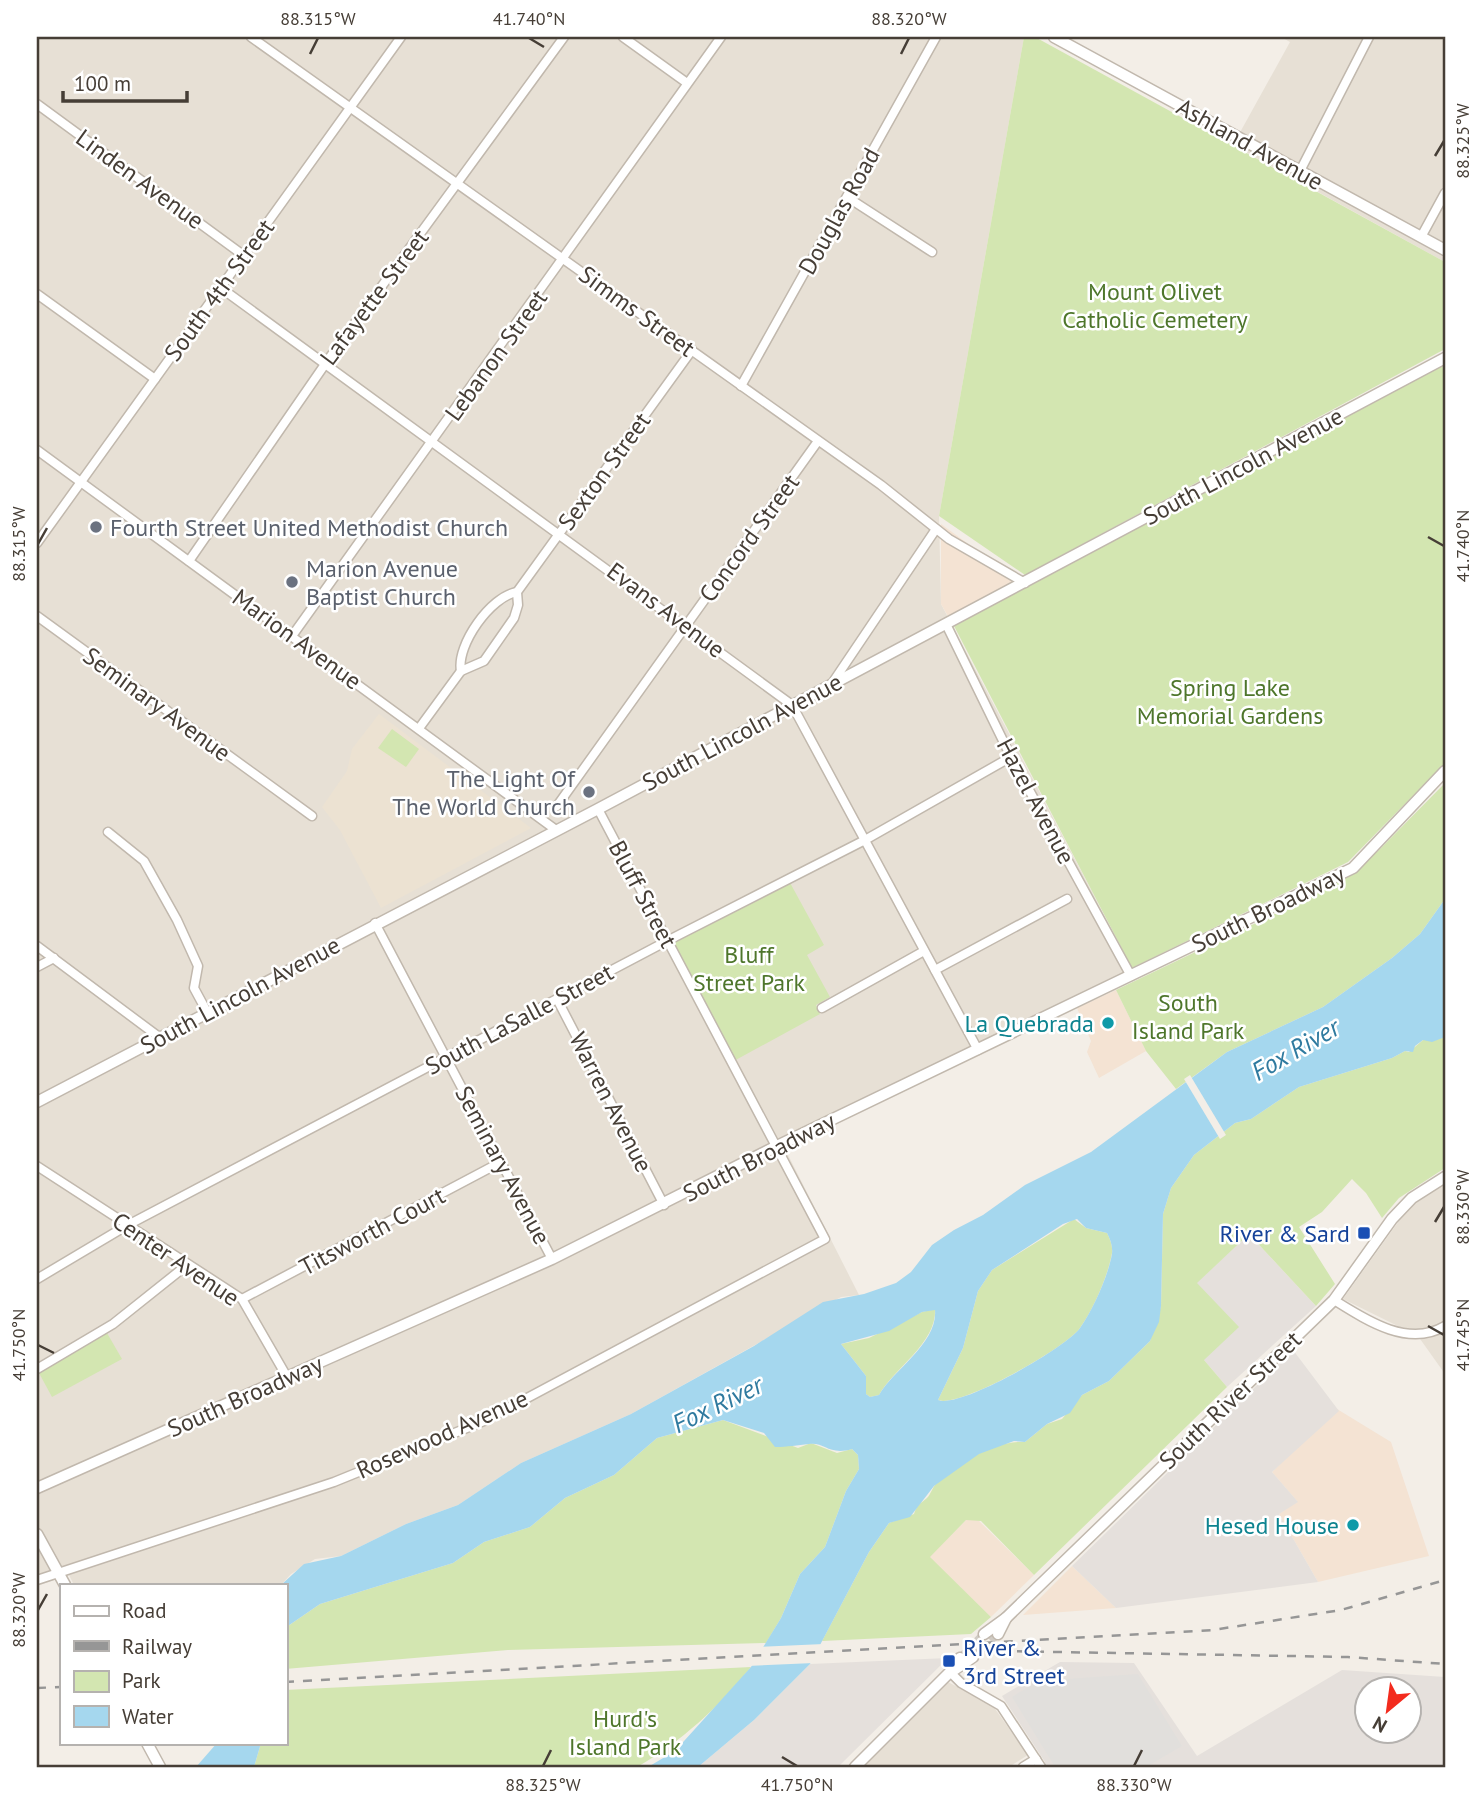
<svg xmlns="http://www.w3.org/2000/svg" width="1482" height="1804" viewBox="0 0 1482 1804" font-family="'PT Sans',sans-serif">
  <style>
    .residential { fill: #e7e0d5 }
    .commercial { fill: #f4e3d3 }
    .industrial { fill: #e5e0dc; fill-rule: evenodd }
    .education { fill: #ece2d2 }
    .green { fill: #d3e6b1 }
    .parking { fill: #e1dfdc }
    .water { fill: #a5d7ee; fill-rule: evenodd }
    .pier { fill: #f3eee7 }
    .lines { fill: none; stroke-linecap: round; stroke-linejoin: round }
    .minor-tunnel { stroke: #d0cbc4; stroke-width: 8; stroke-dasharray: 8 4; stroke-linecap: butt }
    .minor-casing { stroke: #c1b8ad; stroke-width: 11 }
    .tertiary-casing { stroke: #c1b8ad; stroke-width: 13 }
    .minor { stroke: #fff; stroke-width: 8 }
    .tertiary { stroke: #fff; stroke-width: 10 }
    .rail { stroke: #969696; stroke-width: 2.5; stroke-dasharray: 9 9; stroke-linecap: butt }
    .ticks { fill: none; stroke: #463e36; stroke-width: 2.5 }
    .worship-dot { fill: #6b7280; stroke: #fff; stroke-width: 2.5 }
    .culture-dot { fill: #0f9aa8; stroke: #fff; stroke-width: 2.5 }
    .transit-dot { fill: #1a4fb4; stroke: #fff; stroke-width: 2.5 }
    .labels { text-anchor: middle; dominant-baseline: central; stroke-width: 5; stroke-linejoin: round; paint-order: stroke }
    .street-label { font-size: 24px; fill: #463e36; stroke: #fff }
    .park-label { font-size: 24px; fill: #4e762b; stroke: #fff }
    .worship-label { font-size: 24px; fill: #5b616d; stroke: #fff; text-anchor: start }
    .culture-label { font-size: 24px; fill: #0d838f; stroke: #fff; text-anchor: end }
    .transit-label { font-size: 24px; fill: #164399; stroke: #fff; text-anchor: end }
    .water-label { font-size: 26px; font-style: italic; fill: #2f7a9f; stroke: #fff }
    .neatline { fill: none; stroke: #463e36; stroke-width: 2.5 }
    .ticks-label { font-size: 18px; text-anchor: middle; fill: #463e36 }
  </style>
  <rect width="100%" height="100%" fill="#f3eee7"/>
  <g class="residential">
    <polygon points="37,37 1024,37 939,516 941,604 1132,968 1122,985 784,1147 859,1295 841,1297 631,1414 521,1463 458,1505 406,1524 341,1556 315,1559 291,1574 281,1585 74,1585 69,1575 37,1586"/>
    <polygon points="1281,37 1445,37 1445,262 1233,145 1290,42"/>
    <polygon points="1445,1183 1445,1374 1418,1336 1343,1299 1409,1207"/>
    <polygon points="948,1682 993,1706 1028,1755 1009,1767 861,1767"/>
  </g>
  <g class="commercial">
    <polygon points="941,524 1020,582 949,618 941,604"/>
    <polygon points="1116,990 1146,1051 1099,1078 1087,1052 1091,1041 1077,1008"/>
    <polygon points="1337,1409 1391,1442 1429,1556 1318,1582 1279,1514 1297,1501 1272,1472"/>
    <polygon points="977,1519 1034,1575 991,1617 929,1557 966,1520"/>
    <polygon points="1072,1566 1116,1608 1023,1615"/>
  </g>
  <g class="industrial">
    <polygon points="1249,1234 1316,1306 1227,1387 1204,1360 1196,1283"/>
    <polygon points="1293,1350 1339,1411 1272,1472 1298,1502 1279,1514 1318,1582 1116,1608 1072,1566"/>
    <polygon points="948,1658 838,1767 698,1767 754,1720 810,1664"/>
    <path d="M1060 1662 1134 1663 1197 1756 1342 1670 1445 1677V1767H1037L1045 1762 1002 1696ZM1366 1688H1408V1730H1366Z"/>
  </g>
  <polygon class="education" points="379,714 531,828 381,908 340,830 322,807 347,771 352,749"/>
  <g class="green">
    <polygon points="1024,37 1035,37 1445,262 1445,349 1025,575 939,516"/>
    <polygon points="1445,364 1445,763 1348,862 1132,968 954,626"/>
    <polygon points="392,729 419,749 406,767 378,748"/>
    <polygon points="1445,783 1445,899 1420,934 1392,958 1323,1007 1227,1052 1176,1089 1146,1051 1116,990 1329,888 1378,851"/>
    <polygon points="788,879 824,945 807,955 830,997 816,1005 820,1014 732,1062 667,941"/>
    <path d="M1445 1037V1168L1399 1198 1382 1218 1366 1193 1352 1179 1322 1212 1299 1227 1335 1284 1316 1306 1249 1234 1197 1283 1239 1327 1204 1360 1227 1387 1034 1575 981 1521 966 1520 930 1557 991 1617 971 1634 822 1641 869 1552 889 1523 914 1514C917 1504 920 1504 927 1498 931 1494 932 1488 936 1484 957 1463 995 1440 1025 1442L1047 1424 1062 1419 1082 1395 1109 1381 1150 1341 1161 1306 1163 1214 1171 1188 1194 1155 1235 1123 1251 1119 1299 1087 1392 1058 1405 1051 1409 1052 1423 1040Z"/>
    <path d="M1074 1219 1086 1228 1107 1233C1110 1239 1113 1246 1112 1253 1108 1276 1093 1310 1080 1328 1066 1348 958 1409 938 1400L963 1348 978 1291 992 1270Z"/>
    <path d="M935 1309C937 1343 894 1368 879 1395L870 1397 866 1394V1376L841 1344 869 1338 922 1312Z"/>
    <polygon points="107,1333 122,1359 52,1397 39,1373"/>
    <polygon points="723,1420 798,1448 811,1443 837,1453 852,1449 858,1455 859,1469 846,1491 825,1547 800,1574 781,1618 766,1643 508,1650 285,1669 285,1628 320,1604 453,1563 484,1542 530,1527 565,1498 614,1475 657,1438"/>
    <path d="M751 1667C719 1707 681 1742 637 1767H254L261 1743H285V1690Z"/>
  </g>
  <polygon class="parking" points="1138,1674 1182,1746 1146,1767 1055,1767 1012,1697 1038,1681"/>
  <g class="water">
    <path d="M1445 899V1037L1432 1042 1423 1040 1415 1046 1413 1052 1405 1051 1392 1058 1299 1087 1251 1119 1235 1123 1194 1155 1171 1188 1163 1214 1161 1306 1159 1322 1150 1341 1109 1381 1082 1395 1070 1413 1047 1424 1025 1442 1014 1441 979 1454 934 1486 910 1517 889 1523 869 1552 810 1664 754 1720 698 1767H648L675 1751 751 1667 781 1618 800 1574 825 1547 846 1491 859 1469 858 1455 852 1449C829 1456 825 1442 809 1444 797 1445 788 1447 775 1447L764 1433 723 1420 657 1438 614 1475 565 1498 530 1527 484 1542 453 1563 320 1604 285 1628V1585H281L304 1564 341 1556 406 1524 458 1505 521 1463 631 1414 754 1346 823 1302 864 1294 896 1283 911 1272 932 1245 954 1230 983 1215 1025 1185 1091 1152 1227 1052 1323 1007 1392 958 1420 934ZM1077 1219 1086 1228 1107 1233C1110 1239 1113 1246 1112 1254 1108 1276 1093 1310 1080 1328 1066 1348 959 1409 938 1400L963 1348 978 1291 992 1270 1063 1224ZM935 1310C938 1343 894 1369 879 1395L870 1397 866 1394V1376L841 1344 889 1331 922 1312Z"/>
    <polygon points="217,1743 261,1743 254,1767 196,1767"/>
  </g>
  <g class="pier">
    <polygon points="1190,1075 1226,1135 1220,1139 1184,1079"/>
    <polygon points="824,1644 814,1663 747,1666 759,1647"/>
  </g>
  <g class="lines">
    <g class="minor-tunnel">
      <polyline points="973,1657 998,1634"/>
      <polyline points="960,1658 984,1634"/>
    </g>
    <defs>
      <g id="minor">
        <polyline points="251,37 881,485 949,539 1025,583"/>
        <polyline points="623,37 687,83"/>
        <polyline points="37,104 243,255"/>
        <polyline points="1300,171 1369,37"/>
        <polyline points="847,197 932,252"/>
        <polyline points="1421,237 1445,193"/>
        <polyline points="221,288 792,705 978,1050"/>
        <polyline points="37,294 155,379"/>
        <polyline points="741,386 936,37"/>
        <polyline points="37,450 556,830"/>
        <polyline points="37,543 401,37"/>
        <polyline points="189,561 330,357 564,37"/>
        <polyline points="37,616 312,816"/>
        <polyline points="946,624 1011,757 1131,976"/>
        <polyline points="292,636 721,37"/>
        <path d="M461 671C456 645 491 596 517 592"/>
        <polyline points="833,682 936,529"/>
        <polyline points="420,727 461,671 484,661 514,618 518,605 517,592 692,350"/>
        <polyline points="557,806 818,441"/>
        <polyline points="108,832 144,861 177,920 198,966 194,988 207,1012"/>
        <polyline points="375,923 552,1259"/>
        <polyline points="37,946 159,1037"/>
        <polyline points="37,967 54,958"/>
        <polyline points="935,970 1067,899"/>
        <polyline points="557,999 664,1205"/>
        <polyline points="822,1008 924,951"/>
        <polyline points="37,1166 242,1299 287,1377"/>
        <polyline points="37,1279 126,1226 667,941 865,840 1011,757"/>
        <polyline points="242,1299 501,1162"/>
        <path d="M1334 1300C1366 1320 1408 1348 1445 1326"/>
        <polyline points="37,1369 113,1324 187,1265"/>
        <polyline points="37,1580 334,1482 484,1421 825,1239 598,809"/>
        <polyline points="950,1672 961,1683 1001,1706 1041,1767"/>
        <polyline points="1023,1767 1036,1759"/>
      </g>
      <g id="tertiary">
        <polyline points="1054,37 1445,250"/>
        <polyline points="37,1102 598,809 1445,358"/>
        <polyline points="37,1488 552,1259 777,1146 1353,868 1445,771"/>
        <polyline points="37,1534 65,1585"/>
        <polyline points="984,1634 1006,1618 1334,1300 1392,1219 1412,1198 1445,1177"/>
        <polyline points="998,1634 1006,1618"/>
        <polyline points="954,1670 973,1657"/>
        <polyline points="147,1743 160,1767"/>
        <polyline points="855,1767 950,1672 960,1658"/>
      </g>
    </defs>
    <use href="#minor" class="minor-casing"/>
    <use href="#tertiary" class="tertiary-casing"/>
    <use href="#minor" class="minor"/>
    <use href="#tertiary" class="tertiary"/>
    <g class="rail">
      <polyline points="999,1651 1348,1657 1445,1664"/>
      <polyline points="285,1682 1213,1630 1341,1610 1445,1580"/>
      <polyline points="37,1688 61,1687"/>
    </g>
  </g>
  <path class="ticks" d="M529 38 544 47M310 54 318 38M901 54 909 38M1435 156 1444 141M1428 537 1444 546M38 544 47 528M1435 1222 1444 1207M1428 1326 1444 1335M38 1345 54 1353M38 1610 47 1594M782 1757 797 1766M543 1766 551 1750M1134 1766 1142 1750"/>
  <g class="worship-dot">
    <circle cx="96" cy="527" r="7"/>
    <circle cx="292" cy="582" r="7"/>
    <circle cx="589" cy="792" r="7"/>
  </g>
  <g class="culture-dot">
    <circle cx="1108" cy="1023" r="7"/>
    <circle cx="1353" cy="1525" r="7"/>
  </g>
  <g class="transit-dot">
    <rect x="1357" y="1226" width="14" height="14" rx="3.5"/>
    <rect x="942" y="1654" width="14" height="14" rx="3.5"/>
  </g>
  <g class="labels">
    <g class="street-label">
      <text transform="translate(1250 144) rotate(29)">Ashland Avenue</text>
      <text transform="translate(140 179) rotate(36)">Linden Avenue</text>
      <text transform="translate(839 211) rotate(-61)">Douglas Road</text>
      <text transform="translate(219 290) rotate(-54)">South 4th Street</text>
      <text transform="translate(374 297) rotate(-53)">Lafayette Street</text>
      <text transform="translate(637 311) rotate(36)">Simms Street</text>
      <text transform="translate(496 355) rotate(-54)">Lebanon Street</text>
      <text transform="translate(1243 466) rotate(-28)">South Lincoln Avenue</text>
      <text transform="translate(604 471) rotate(-54)">Sexton Street</text>
      <text transform="translate(749 538) rotate(-54)">Concord Street</text>
      <text transform="translate(666 610) rotate(37)">Evans Avenue</text>
      <text transform="translate(297 639) rotate(36)">Marion Avenue</text>
      <text transform="translate(157 704) rotate(36)">Seminary Avenue</text>
      <text transform="translate(742 732) rotate(-28)">South Lincoln Avenue</text>
      <text transform="translate(1036 801) rotate(62)">Hazel Avenue</text>
      <text transform="translate(643 894) rotate(62)">Bluff Street</text>
      <text transform="translate(1268 909) rotate(-26)">South Broadway</text>
      <text transform="translate(240 995) rotate(-28)">South Lincoln Avenue</text>
      <text transform="translate(519 1019) rotate(-28)">South LaSalle Street</text>
      <text transform="translate(611 1102) rotate(63)">Warren Avenue</text>
      <text transform="translate(759 1157) rotate(-27)">South Broadway</text>
      <text transform="translate(503 1165) rotate(62)">Seminary Avenue</text>
      <text transform="translate(372 1231) rotate(-28)">Titsworth Court</text>
      <text transform="translate(176 1259) rotate(34)">Center Avenue</text>
      <text transform="translate(245 1396) rotate(-24)">South Broadway</text>
      <text transform="translate(1230 1400) rotate(-44)">South River Street</text>
      <text transform="translate(442 1434) rotate(-24)">Rosewood Avenue</text>
    </g>
    <g class="park-label">
      <text x="1155" y="291">Mount Olivet<tspan x="1155" dy="28">Catholic Cemetery</tspan></text>
      <text x="1230" y="687">Spring Lake<tspan x="1230" dy="28">Memorial Gardens</tspan></text>
      <text x="749" y="954">Bluff<tspan x="749" dy="28">Street Park</tspan></text>
      <text x="1188" y="1002">South<tspan x="1188" dy="28">Island Park</tspan></text>
      <text x="625" y="1718">Hurd's<tspan x="625" dy="28">Island Park</tspan></text>
    </g>
    <g class="worship-label">
      <text x="110" y="527">Fourth Street United Methodist Church</text>
      <text x="306" y="568">Marion Avenue<tspan x="306" dy="28">Baptist Church</tspan></text>
      <text x="575" y="778" text-anchor="end">The Light Of<tspan x="575" dy="28">The World Church</tspan></text>
    </g>
    <g class="culture-label">
      <text x="1094" y="1023">La Quebrada</text>
      <text x="1339" y="1525">Hesed House</text>
    </g>
    <g class="transit-label">
      <text x="1350" y="1233">River &amp; Sard</text>
      <text x="963" y="1647" text-anchor="start">River &amp;<tspan x="963" dy="28">3rd Street</tspan></text>
    </g>
    <g class="water-label">
      <text transform="translate(1295 1049) rotate(-30)">Fox River</text>
      <text transform="translate(717 1404) rotate(-26)">Fox River</text>
    </g>
  </g>
  <rect width="1482" height="1804" fill="none" stroke="#ffffff" stroke-width="77"/>
  <rect x="60" y="1584" width="228" height="161" fill="#ffffff" stroke="#b5b2af" stroke-width="2"/>
  <rect x="74" y="1606" width="35" height="10" fill="#ffffff" stroke="#b5b2af" stroke-width="2"/>
  <text x="122" y="1618" font-size="21" fill="#463e36">Road</text>
  <rect x="74" y="1641" width="35" height="10" fill="#969696" stroke="#b5b2af" stroke-width="2"/>
  <text x="122" y="1654" font-size="21" fill="#463e36">Railway</text>
  <rect x="74" y="1671" width="35" height="21" fill="#d3e6b1" stroke="#b5b2af" stroke-width="2"/>
  <text x="122" y="1688" font-size="21" fill="#463e36">Park</text>
  <rect x="74" y="1706" width="35" height="21" fill="#a5d7ee" stroke="#b5b2af" stroke-width="2"/>
  <text x="122" y="1724" font-size="21" fill="#463e36">Water</text>
  <g transform="translate(1388 1710) rotate(209)"><circle r="33" fill="#ffffff" stroke="#b5b2af" stroke-width="2"/>
  <path d="M0-5L12 26L0 18L-12 26Z" fill="#f32b1e"/>
  <text y="-10" font-size="19" font-weight="bold" text-anchor="middle" fill="#463e36">N</text>
  </g>
  <path d="M63 91v10h124v-10" fill="none" stroke="#463e36" stroke-width="3.5"/>
  <text x="74" y="91" font-size="21" fill="#463e36" stroke="#ffffff" stroke-width="5" paint-order="stroke">100 m</text>
  <rect x="38" y="38" width="1406" height="1728" class="neatline"/>
  <g class="ticks-label">
    <text x="318" y="25">88.315°W</text>
    <text x="529" y="25">41.740°N</text>
    <text x="909" y="25">88.320°W</text>
    <text transform="translate(1463 141) rotate(-90)" y="6">88.325°W</text>
    <text transform="translate(19 544) rotate(-90)" y="6">88.315°W</text>
    <text transform="translate(1463 546) rotate(-90)" y="6">41.740°N</text>
    <text transform="translate(1463 1207) rotate(-90)" y="6">88.330°W</text>
    <text transform="translate(1463 1335) rotate(-90)" y="6">41.745°N</text>
    <text transform="translate(19 1345) rotate(-90)" y="6">41.750°N</text>
    <text transform="translate(19 1610) rotate(-90)" y="6">88.320°W</text>
    <text x="543" y="1791">88.325°W</text>
    <text x="797" y="1791">41.750°N</text>
    <text x="1134" y="1791">88.330°W</text>
  </g>
</svg>
